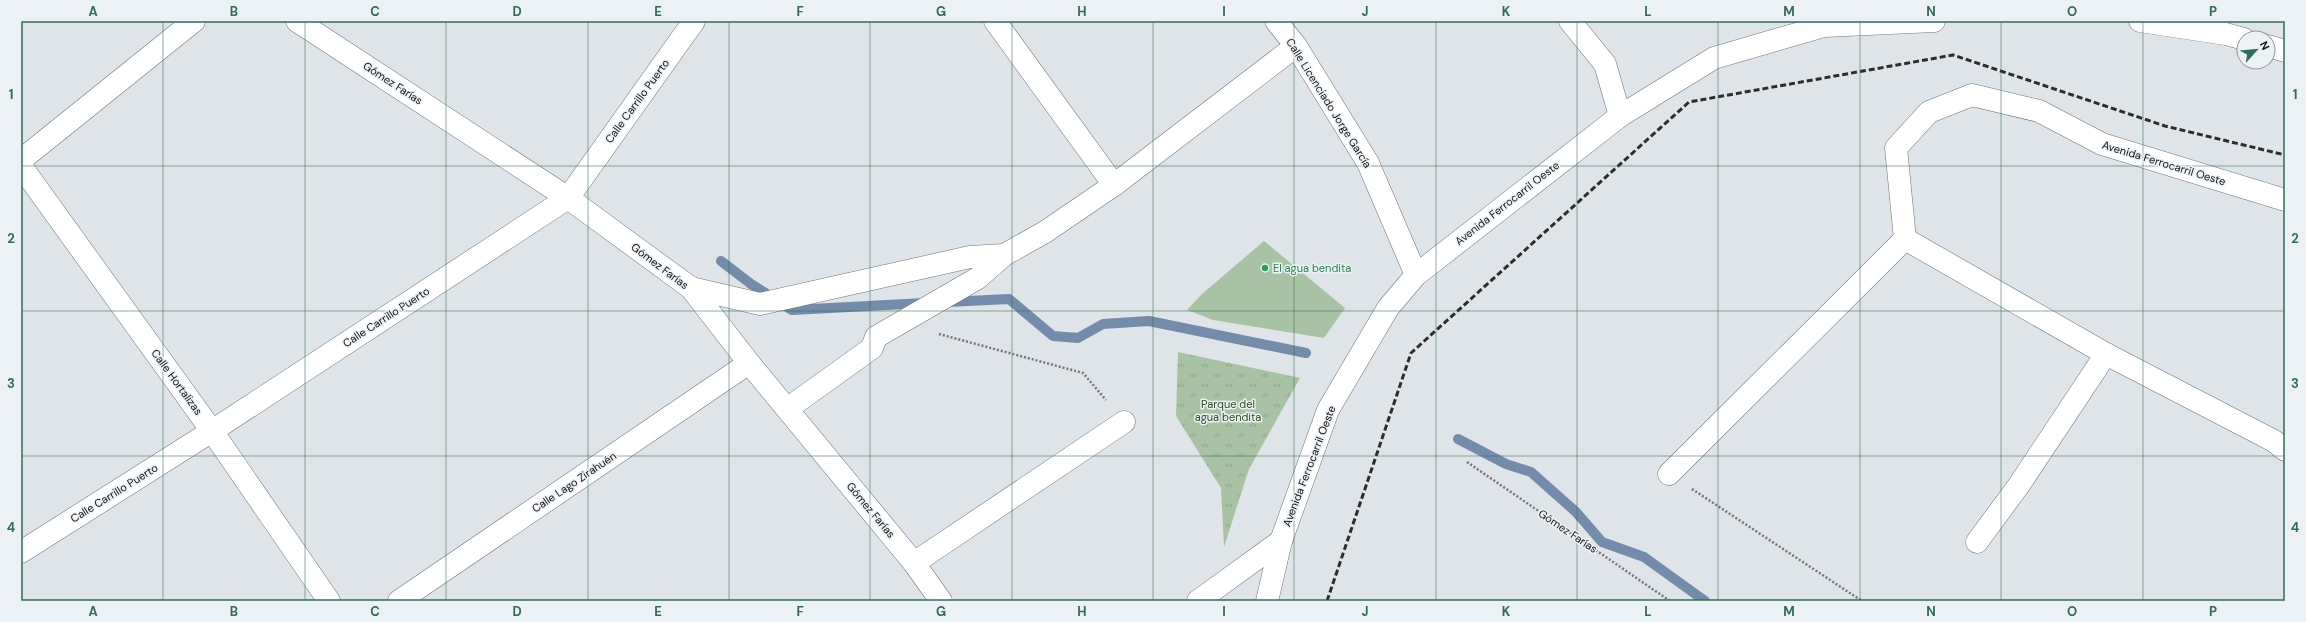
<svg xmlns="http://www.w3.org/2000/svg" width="2306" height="622" font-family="'DM Sans',sans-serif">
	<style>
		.park { fill: url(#park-tufts) }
		.garden { fill: #a8c3a3 }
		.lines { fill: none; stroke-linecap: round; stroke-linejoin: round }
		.stream { stroke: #738cab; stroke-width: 10 }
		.street-casing { stroke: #707478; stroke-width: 23 }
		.path { stroke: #737679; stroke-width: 2.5; stroke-dasharray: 2 2; stroke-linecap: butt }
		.street { stroke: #fff; stroke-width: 22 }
		.rail { stroke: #2b2d2f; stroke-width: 3; stroke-dasharray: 6 3; stroke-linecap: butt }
		.grid { fill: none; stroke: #2f6d59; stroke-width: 1; stroke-opacity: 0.55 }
		.leisure-dot { fill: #2e9e5b; stroke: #ecf1f5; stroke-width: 1.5 }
		.labels { text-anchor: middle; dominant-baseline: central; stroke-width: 3; stroke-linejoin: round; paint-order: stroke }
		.street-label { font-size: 11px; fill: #111214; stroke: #ecf1f5 }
		.leisure-label { font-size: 11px; fill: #27864d; stroke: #ecf1f5; text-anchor: start }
		.park-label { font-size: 11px; fill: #274e20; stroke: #ecf1f5 }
		.neatline { fill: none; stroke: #2f6d59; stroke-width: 1.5 }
		.grid-label { font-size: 13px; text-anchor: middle; font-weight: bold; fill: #2f6d59 }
	</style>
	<defs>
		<pattern id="park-tufts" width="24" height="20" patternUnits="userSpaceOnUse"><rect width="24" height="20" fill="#a8c3a3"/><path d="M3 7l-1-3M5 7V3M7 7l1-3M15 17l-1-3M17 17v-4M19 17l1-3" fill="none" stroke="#90a68b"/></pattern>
	</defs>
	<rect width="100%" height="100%" fill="#dfe4e8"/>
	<path class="park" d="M 1178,352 L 1300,378 L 1249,469 L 1224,547 L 1221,488 L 1176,416 Z"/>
	<path class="garden" d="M 1264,241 L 1345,308 L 1324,338 L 1213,320 L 1187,310 L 1202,294 Z"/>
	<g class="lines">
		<g class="stream">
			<path d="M 721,261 L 751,284 L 792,310 L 925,303"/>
			<path d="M 947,302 L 1009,299 L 1053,336 L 1078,338 L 1103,324 L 1149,321 L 1306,353"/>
			<path d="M 1458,439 L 1506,464 L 1531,472 L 1576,512 L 1602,542 L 1644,557 L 1705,601"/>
		</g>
		<g class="street-casing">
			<g id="street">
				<path d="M 297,21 L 568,198 L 691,288 L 749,363 L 914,563 L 941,601"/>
				<path d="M 995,21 L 1114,185"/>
				<path d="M 1276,21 L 1296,46 L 1368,163 L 1416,275"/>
				<path d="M 1570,21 L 1605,64 L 1620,116"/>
				<path d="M 2140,21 L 2226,34 L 2244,39"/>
				<path d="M 2268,46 L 2285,51"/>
				<path d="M 21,160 L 194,21"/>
				<path d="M 21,166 L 212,431 L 329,601"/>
				<path d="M 1905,239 L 1896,148 L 1929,112 L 1972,95 L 2039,111 L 2102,144 L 2285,200"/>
				<path d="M 1905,239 L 2106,354 L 2274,441 L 2285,450"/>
				<path d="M 691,288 L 760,304 L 970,257 L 1004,255 L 1045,232 L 1114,185 L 1296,46"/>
				<path d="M 787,409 L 872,348 L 876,337 L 978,278 L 1004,255"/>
				<path d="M 1669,474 L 1905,239"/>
				<path d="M 1977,542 L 2019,485 L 2106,354"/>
				<path d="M 21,552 L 212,431 L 568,198 L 694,21"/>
				<path d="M 914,563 L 1124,422"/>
				<path d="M 399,601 L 749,363"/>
				<path d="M 1198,601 L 1281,541"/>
				<path d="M 1267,601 L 1281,541 L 1328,410 L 1388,308 L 1416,275 L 1620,116 L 1714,58 L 1824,26 L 1934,21"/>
			</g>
		</g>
		<g class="path">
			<path d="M 939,334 L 1083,373 L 1106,400"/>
			<path d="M 1467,462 L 1670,601"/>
			<path d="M 1692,489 L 1862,601"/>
		</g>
		<use href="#street" class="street"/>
		<path class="rail" d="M 1327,601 L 1411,353 L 1689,102 L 1953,55 L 2165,126 L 2285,155"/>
	</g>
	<path class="grid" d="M 163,21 L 163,601M 305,21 L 305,601M 446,21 L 446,601M 588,21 L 588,601M 729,21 L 729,601M 870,21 L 870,601M 1012,21 L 1012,601M 1153,21 L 1153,601M 1294,21 L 1294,601M 1436,21 L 1436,601M 1577,21 L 1577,601M 1718,21 L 1718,601M 1860,21 L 1860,601M 2001,21 L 2001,601M 2143,21 L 2143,601M 21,166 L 2285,166M 21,311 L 2285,311M 21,456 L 2285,456"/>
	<circle class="leisure-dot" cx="1265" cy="268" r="4"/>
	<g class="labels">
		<g class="street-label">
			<text transform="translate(393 83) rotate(33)">Gómez Farías</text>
			<text transform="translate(637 101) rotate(-54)">Calle Carrillo Puerto</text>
			<text transform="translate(1329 103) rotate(58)">Calle Licenciado Jorge García</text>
			<text transform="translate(2164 163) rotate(17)">Avenida Ferrocarril Oeste</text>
			<text transform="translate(1507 203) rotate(-38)">Avenida Ferrocarril Oeste</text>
			<text transform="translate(660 266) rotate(37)">Gómez Farías</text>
			<text transform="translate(386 317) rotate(-33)">Calle Carrillo Puerto</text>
			<text transform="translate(177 382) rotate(54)">Calle Hortalizas</text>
			<text transform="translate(1309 466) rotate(-69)">Avenida Ferrocarril Oeste</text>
			<text transform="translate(574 482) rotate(-34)">Calle Lago Zirahuén</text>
			<text transform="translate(114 493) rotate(-32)">Calle Carrillo Puerto</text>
			<text transform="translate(871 510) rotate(50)">Gómez Farías</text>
			<text transform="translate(1568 531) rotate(34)">Gómez Farías</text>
		</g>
		<g class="leisure-label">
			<text x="1273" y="268">El agua bendita</text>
		</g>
		<g class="park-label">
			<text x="1228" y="404">Parque del<tspan x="1228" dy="13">agua bendita</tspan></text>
		</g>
	</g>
	<rect width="2306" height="622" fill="none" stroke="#ecf1f5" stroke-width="44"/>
	<g transform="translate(2256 50) rotate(63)"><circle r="19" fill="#ecf1f5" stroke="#94989b"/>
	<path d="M0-3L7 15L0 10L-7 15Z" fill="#2f6d59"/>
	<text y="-6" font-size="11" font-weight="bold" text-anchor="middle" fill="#111214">N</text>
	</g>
	<rect x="22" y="22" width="2262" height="578" class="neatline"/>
	<g class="grid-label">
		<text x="93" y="16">A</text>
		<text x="234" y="16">B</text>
		<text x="375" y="16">C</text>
		<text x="517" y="16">D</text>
		<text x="658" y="16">E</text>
		<text x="800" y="16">F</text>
		<text x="941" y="16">G</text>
		<text x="1082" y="16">H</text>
		<text x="1224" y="16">I</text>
		<text x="1365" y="16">J</text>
		<text x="1506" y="16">K</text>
		<text x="1648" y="16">L</text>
		<text x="1789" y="16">M</text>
		<text x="1931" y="16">N</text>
		<text x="2072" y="16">O</text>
		<text x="2213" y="16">P</text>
		<text x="11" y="99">1</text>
		<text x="2295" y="99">1</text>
		<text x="11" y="243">2</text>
		<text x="2295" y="243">2</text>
		<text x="11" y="388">3</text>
		<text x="2295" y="388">3</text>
		<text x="11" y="532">4</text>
		<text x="2295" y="532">4</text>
		<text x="93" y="616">A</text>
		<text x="234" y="616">B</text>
		<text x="375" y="616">C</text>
		<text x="517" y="616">D</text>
		<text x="658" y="616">E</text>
		<text x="800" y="616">F</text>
		<text x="941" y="616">G</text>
		<text x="1082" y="616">H</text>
		<text x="1224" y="616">I</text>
		<text x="1365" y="616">J</text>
		<text x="1506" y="616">K</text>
		<text x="1648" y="616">L</text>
		<text x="1789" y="616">M</text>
		<text x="1931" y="616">N</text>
		<text x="2072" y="616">O</text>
		<text x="2213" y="616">P</text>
	</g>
</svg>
